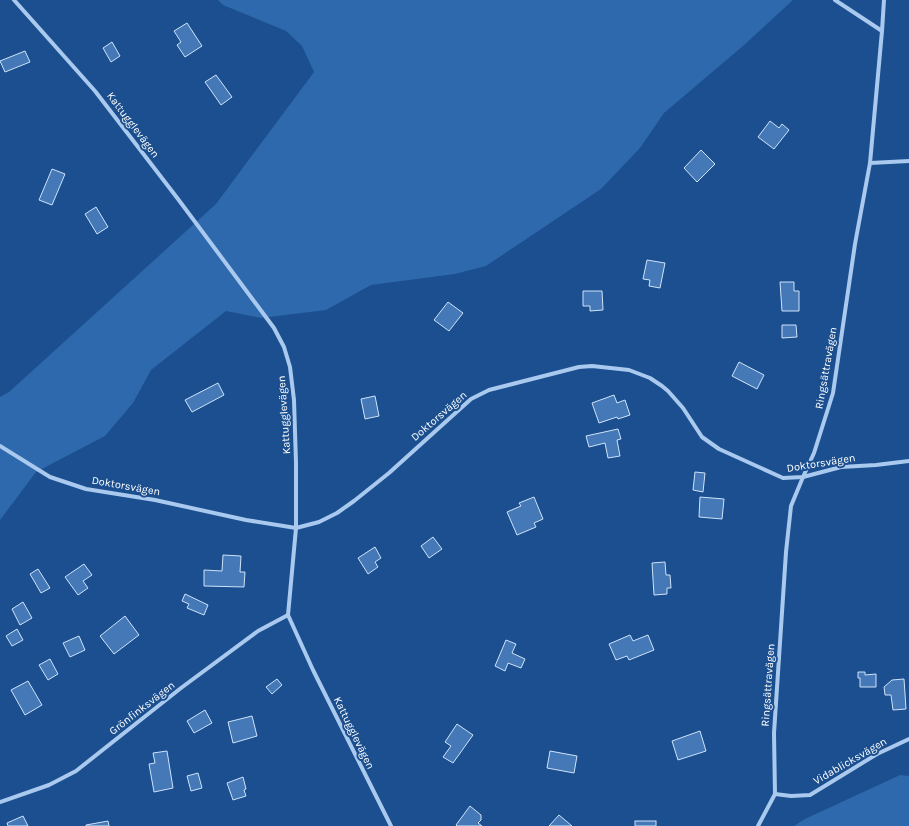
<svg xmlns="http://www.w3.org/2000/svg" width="909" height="826" font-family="Karla,sans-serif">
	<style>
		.green { fill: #2e69ad }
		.building { fill: #4478b7; stroke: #cfe3fa }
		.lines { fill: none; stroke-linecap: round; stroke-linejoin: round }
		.street { stroke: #a9c9ee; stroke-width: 4 }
		.labels { text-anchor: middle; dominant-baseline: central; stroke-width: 4; stroke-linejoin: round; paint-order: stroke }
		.street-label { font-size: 11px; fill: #fff; stroke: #1b4f8f }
	</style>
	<rect width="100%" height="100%" fill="#1b4f8f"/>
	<g class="green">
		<path d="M 218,0 L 793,0 L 743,46 L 664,113 L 640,148 L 601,189 L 486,266 L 455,274 L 371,285 L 326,310 L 261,318 L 226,311 L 151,370 L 133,403 L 105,436 L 36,472 L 0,520 L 0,397 L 9,392 L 216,204 L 314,72 L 302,46 L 286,31 L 223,5 Z"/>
		<path d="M 900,775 L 909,776 L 909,826 L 794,826 L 805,819 Z"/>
	</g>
	<g class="building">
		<path d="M 187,23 L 202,46 L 185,57 L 177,45 L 181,42 L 174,31 Z"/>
		<path d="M 112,42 L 120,56 L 111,62 L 103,48 Z"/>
		<path d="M 25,51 L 30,62 L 5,72 L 0,61 Z"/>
		<path d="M 216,75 L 232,97 L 221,105 L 205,82 Z"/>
		<path d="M 770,121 L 779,128 L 782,124 L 789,130 L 774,149 L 758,137 Z"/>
		<path d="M 701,150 L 715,164 L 697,182 L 684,168 Z"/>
		<path d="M 52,169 L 65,174 L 52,205 L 39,200 Z"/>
		<path d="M 96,207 L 108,227 L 97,234 L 85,214 Z"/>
		<path d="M 647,260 L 665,263 L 660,288 L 649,286 L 650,280 L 643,279 Z"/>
		<path d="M 780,282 L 794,282 L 794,291 L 799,291 L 799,311 L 782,311 Z"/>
		<path d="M 583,291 L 602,291 L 603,310 L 590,311 L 590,306 L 583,306 Z"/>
		<path d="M 448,302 L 463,313 L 449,331 L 434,320 Z"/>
		<path d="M 782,325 L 796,325 L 797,337 L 782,338 Z"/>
		<path d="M 739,362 L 764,375 L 757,389 L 732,376 Z"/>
		<path d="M 218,383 L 224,395 L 192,412 L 185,400 Z"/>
		<path d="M 614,395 L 617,403 L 625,400 L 630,415 L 618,419 L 617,417 L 599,423 L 592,403 Z"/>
		<path d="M 375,396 L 379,416 L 365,419 L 361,399 Z"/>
		<path d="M 618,429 L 621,439 L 617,440 L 620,456 L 608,458 L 605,443 L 589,447 L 586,436 Z"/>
		<path d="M 695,472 L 705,473 L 703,492 L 693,490 Z"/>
		<path d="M 534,497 L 543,519 L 534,523 L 536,527 L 517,535 L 507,512 L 521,506 L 519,503 Z"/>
		<path d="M 700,497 L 724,499 L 722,519 L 699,517 Z"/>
		<path d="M 433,537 L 442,549 L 429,558 L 421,546 Z"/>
		<path d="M 375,547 L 381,558 L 375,562 L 378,567 L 368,574 L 358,558 Z"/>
		<path d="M 223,555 L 241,556 L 240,572 L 245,572 L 244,587 L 204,586 L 204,570 L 222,571 Z"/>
		<path d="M 665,562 L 666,575 L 670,575 L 671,588 L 667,588 L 667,594 L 654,595 L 652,563 Z"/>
		<path d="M 84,564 L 92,575 L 83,581 L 88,588 L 78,595 L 65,577 Z"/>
		<path d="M 38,569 L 50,588 L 41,593 L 30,574 Z"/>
		<path d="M 185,594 L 208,605 L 204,615 L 187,608 L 189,604 L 182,601 Z"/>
		<path d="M 23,602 L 32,618 L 20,625 L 12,609 Z"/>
		<path d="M 125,616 L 139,635 L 114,654 L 100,636 Z"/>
		<path d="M 17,629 L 23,640 L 12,646 L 6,636 Z"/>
		<path d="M 630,635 L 633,641 L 648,635 L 654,650 L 629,660 L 627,656 L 616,660 L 609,644 Z"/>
		<path d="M 79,636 L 85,650 L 70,657 L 63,643 Z"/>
		<path d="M 506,640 L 516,644 L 512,653 L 525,659 L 521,668 L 508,663 L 505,671 L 495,666 Z"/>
		<path d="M 50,659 L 58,674 L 48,680 L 39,665 Z"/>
		<path d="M 858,672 L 865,672 L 865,675 L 876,674 L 876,687 L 860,687 L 860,678 L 858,678 Z"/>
		<path d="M 277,679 L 282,685 L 272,694 L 266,687 Z"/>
		<path d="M 904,679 L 906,709 L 893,710 L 891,695 L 885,695 L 884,687 L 892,680 Z"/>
		<path d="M 28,681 L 42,705 L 25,715 L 11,690 Z"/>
		<path d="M 205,710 L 212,723 L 194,733 L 187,721 Z"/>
		<path d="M 252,716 L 257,736 L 233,743 L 228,722 Z"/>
		<path d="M 457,724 L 473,735 L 453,763 L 443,757 L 451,746 L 445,742 Z"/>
		<path d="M 700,731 L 706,751 L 678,760 L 672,741 Z"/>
		<path d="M 167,751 L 173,788 L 154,792 L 149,764 L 155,763 L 153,753 Z"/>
		<path d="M 550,751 L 577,756 L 574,773 L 547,768 Z"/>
		<path d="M 198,773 L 202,788 L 191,791 L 187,776 Z"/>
		<path d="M 243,777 L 246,789 L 244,790 L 246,796 L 233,800 L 227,783 Z"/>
		<path d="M 470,806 L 481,815 L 481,820 L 478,823 L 482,826 L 457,826 L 456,825 Z"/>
		<path d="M 559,815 L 572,826 L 549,826 Z"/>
		<path d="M 23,816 L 28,826 L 8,826 L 7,823 Z"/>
		<path d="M 108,821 L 109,826 L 86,826 L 86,825 Z"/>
		<rect x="635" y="821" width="21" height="5"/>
	</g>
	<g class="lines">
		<g class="street">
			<path d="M 14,0 L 95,91 L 178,199 L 274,328 L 284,347 L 290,367 L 294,400 L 296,463 L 296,528 L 288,615 L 313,670 L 391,826"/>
			<path d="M 835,0 L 882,31"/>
			<path d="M 870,163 L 909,161"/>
			<path d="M 0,446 L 50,477 L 86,489 L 155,500 L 246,520 L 296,528 L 319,522 L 337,513 L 354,501 L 389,473 L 471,399 L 489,390 L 579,367 L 592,366 L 629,370 L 650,378 L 662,386 L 668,391 L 683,408 L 702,437 L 719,449 L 783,478 L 803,477 L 841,467 L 876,465 L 909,461"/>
			<path d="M 775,794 L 791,796 L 810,795 L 877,754 L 909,739"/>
			<path d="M 0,802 L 49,785 L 76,771 L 181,688 L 258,631 L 288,615"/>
			<path d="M 758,826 L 775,794 L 774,733 L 786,552 L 791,506 L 803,477 L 814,453 L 833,393 L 855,244 L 870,163 L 882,31 L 884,0"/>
		</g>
	</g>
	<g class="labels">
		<g class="street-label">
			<text transform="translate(133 125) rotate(53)">Kattugglevägen</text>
			<text transform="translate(826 368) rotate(-80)">Ringsättravägen</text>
			<text transform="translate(284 415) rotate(-94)">Kattugglevägen</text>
			<text transform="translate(439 416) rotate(-41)">Doktorsvägen</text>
			<text transform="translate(821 463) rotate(-9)">Doktorsvägen</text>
			<text transform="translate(126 486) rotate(10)">Doktorsvägen</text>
			<text transform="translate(768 685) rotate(-86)">Ringsättravägen</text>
			<text transform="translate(142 708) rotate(-38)">Grönfinksvägen</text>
			<text transform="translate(354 733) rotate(64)">Kattugglevägen</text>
			<text transform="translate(850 761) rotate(-30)">Vidablicksvägen</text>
		</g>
	</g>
</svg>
